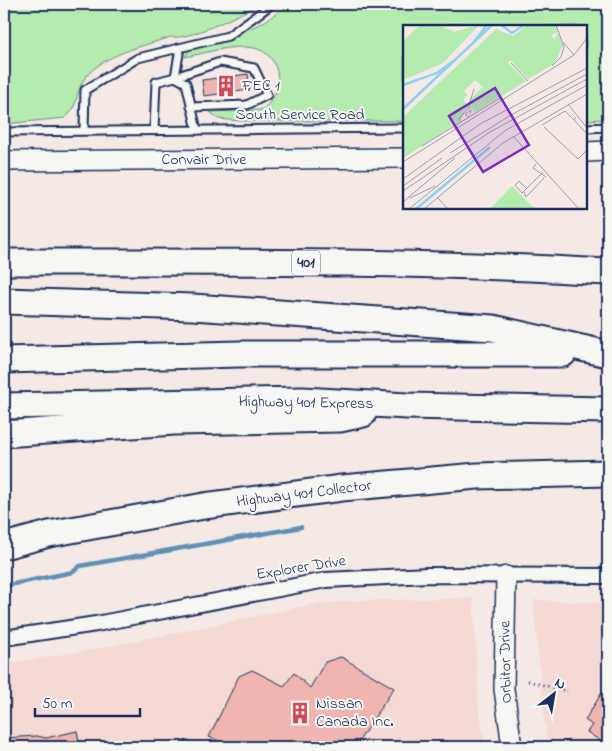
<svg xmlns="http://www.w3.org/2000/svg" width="612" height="751" font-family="'Indie Flower',sans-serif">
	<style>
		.built { fill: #f4d9d5 }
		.green { fill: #b4ebae; stroke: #688d86 }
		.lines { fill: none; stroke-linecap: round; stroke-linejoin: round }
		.stream { stroke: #5f91b4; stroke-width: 4.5 }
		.building { fill: #f0b5b0; stroke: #1b2f5e }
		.lane-casing { stroke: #1b2f5e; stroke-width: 11 }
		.street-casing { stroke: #1b2f5e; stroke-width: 18 }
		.secondary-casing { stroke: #1b2f5e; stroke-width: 22 }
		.highway-casing { stroke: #1b2f5e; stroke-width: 29 }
		.path { stroke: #1b2f5e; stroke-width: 2.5; stroke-dasharray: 1 4; stroke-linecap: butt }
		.lane { stroke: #f6f6f2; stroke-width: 7 }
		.street { stroke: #f6f6f2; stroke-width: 14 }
		.secondary { stroke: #f6f6f2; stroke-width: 19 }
		.highway { stroke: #f6f6f2; stroke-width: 25 }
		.labels { text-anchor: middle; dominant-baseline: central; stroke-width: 4; stroke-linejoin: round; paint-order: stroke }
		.shield { fill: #f6f6f2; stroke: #5d6b8a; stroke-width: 1 }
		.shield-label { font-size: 15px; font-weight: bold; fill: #1b2f5e }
		.poi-label { font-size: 16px; fill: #1b2f5e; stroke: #f6f6f2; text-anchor: start }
		.street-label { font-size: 16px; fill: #1b2f5e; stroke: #f6f6f2 }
		.inset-river { fill: none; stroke: #8dd2ee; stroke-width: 2.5 }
		.inset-road { fill: none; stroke: #9e9faf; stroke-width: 1 }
		.view { fill: #7b2cbf; fill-opacity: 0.15; stroke: #7b2cbf; stroke-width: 2.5 }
		.inset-edge { fill: none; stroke: #1b2f5e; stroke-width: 2.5 }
	</style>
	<rect width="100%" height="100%" fill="#f5e9e5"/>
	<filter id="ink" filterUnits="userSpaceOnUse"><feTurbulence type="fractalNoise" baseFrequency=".02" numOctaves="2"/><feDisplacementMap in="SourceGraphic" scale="10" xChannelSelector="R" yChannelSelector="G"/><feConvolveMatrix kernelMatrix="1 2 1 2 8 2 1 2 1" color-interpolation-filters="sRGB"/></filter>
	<g filter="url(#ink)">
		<g class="built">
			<path d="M 473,598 L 479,708 L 485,747 L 4,747 L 4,664 L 96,649 L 310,605 L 350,601 Z"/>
			<path d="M 533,600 L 608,603 L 608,747 L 547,747 Z"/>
		</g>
		<g class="green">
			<path d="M 4,4 L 252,4 L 253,8 C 235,16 190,40 171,37 C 144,46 103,54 85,78 C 75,91 79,108 65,118 L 4,124 Z"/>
			<path d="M 285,4 L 608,4 L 608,119 L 586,120 L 586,26 L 404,26 L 404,121 L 240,121 L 218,119 L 210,112 L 260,110 C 286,98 283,53 254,48 C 231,44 207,53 185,57 L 189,50 C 221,34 262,33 285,4 Z"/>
		</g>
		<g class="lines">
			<path class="stream" d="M 4,586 L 73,572 L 80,566 L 301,527"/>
		</g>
		<g class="building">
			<path d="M 248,74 L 250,90 L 204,96 L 202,80 Z"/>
			<path d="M 341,657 L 394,688 L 355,747 L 235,747 L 209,737 L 239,676 L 252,670 L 284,686 L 294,673 L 310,688 L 325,662 Z"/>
			<path d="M 608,683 L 608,746 L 587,732 L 592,725 L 585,720 Z"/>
			<path d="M 77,731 L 80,747 L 4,747 L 4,738 L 37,736 L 46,738 Z"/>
		</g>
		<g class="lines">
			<g class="lane-casing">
				<g id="lane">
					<path d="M 191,107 L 247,105 L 267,95 L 254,68 L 220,62 L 175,77 L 186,83 L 197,130"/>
					<path d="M 586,128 L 608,127"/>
					<path d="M 84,130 L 85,90 L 138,58 L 228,36 L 272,4"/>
					<path d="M 154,130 L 156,82 L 175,77 L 180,48"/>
					<path d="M 4,132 L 404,128"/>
				</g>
			</g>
			<g class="street-casing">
				<path id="street" d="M 4,638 L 96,624 L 326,580 L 428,575 L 608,576"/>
			</g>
			<g class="secondary-casing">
				<g id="secondary">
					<path d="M 586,152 L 608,151"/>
					<path d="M 4,161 L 404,158"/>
					<path d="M 506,576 L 504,689 L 512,747"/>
				</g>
			</g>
			<g class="highway-casing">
				<g id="highway">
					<path d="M 4,262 C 205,262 407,260 608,272"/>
					<path d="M 4,301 L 193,307 L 493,328 L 608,354"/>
					<path d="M 4,360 L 239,354 L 563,354"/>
					<path d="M 4,406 L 303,400 L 407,406 L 608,410"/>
					<path d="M 4,434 L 174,422 L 340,419 L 363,414"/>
					<path d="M 4,546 L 49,534 L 204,506 L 342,488 L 477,476 L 608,473"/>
				</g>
			</g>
			<path class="path" d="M 528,681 L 567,691"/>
			<use href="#lane" class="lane"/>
			<use href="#street" class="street"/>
			<use href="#secondary" class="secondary"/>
			<use href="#highway" class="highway"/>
		</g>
	</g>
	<defs>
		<g id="building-bare" transform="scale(1.725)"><path d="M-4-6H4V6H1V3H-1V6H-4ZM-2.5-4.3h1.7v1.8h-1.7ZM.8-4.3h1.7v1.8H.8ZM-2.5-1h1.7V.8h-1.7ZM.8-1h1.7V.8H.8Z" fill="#d1495b" stroke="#f6f6f2" stroke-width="2.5" paint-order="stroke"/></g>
	</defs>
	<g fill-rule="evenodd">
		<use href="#building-bare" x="226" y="86"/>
		<use href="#building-bare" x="300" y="713"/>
	</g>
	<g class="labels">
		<rect class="shield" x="292" y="250.5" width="28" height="25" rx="4"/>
		<g class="shield-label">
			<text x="306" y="263">401</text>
		</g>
		<g class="poi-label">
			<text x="242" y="86">FEC 1</text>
			<text x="316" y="704">Nissan<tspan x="316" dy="18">Canada Inc.</tspan></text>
		</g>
		<g class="street-label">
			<text x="300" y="115">South Service Road</text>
			<text x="204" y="160">Convair Drive</text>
			<text transform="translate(306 403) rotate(1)">Highway 401 Express</text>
			<text transform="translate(304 494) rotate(-7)">Highway 401 Collector</text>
			<text transform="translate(301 568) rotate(-9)">Explorer Drive</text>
			<text transform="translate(506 662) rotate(-91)">Orbitor Drive</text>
		</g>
	</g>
	<g transform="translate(403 25)">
		<rect width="184" height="184" fill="#f5e9e5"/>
		<path d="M 17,0 L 36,0 L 51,7 L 76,0 L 40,38 L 0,55 L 0,16 ZM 124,0 L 152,0 L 155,7 L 148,10 L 151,14 L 155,8 L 160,20 L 151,39 L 125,54 L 107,35 L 105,38 L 123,56 L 67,90 L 71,87 L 69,83 L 65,85 L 68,73 L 80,62 L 72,55 L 61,66 L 64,70 L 60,75 L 65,80 L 56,97 L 0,133 L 0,92 L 93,4 L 110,11 ZM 109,161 L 132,184 L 87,184 Z" fill="#b4ebae"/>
		<path class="inset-river" d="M 42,0 L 60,0M 98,0 L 109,8 L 121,0M 70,18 L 84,0M 0,60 L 34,48 L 50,36M 0,84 L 89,0M 13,184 L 87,122"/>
		<path class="inset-road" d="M 160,17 L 171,30M 108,38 L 125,56M 149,41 L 158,32 L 161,22 L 153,0M 165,79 L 184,103M 66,92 L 62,89 L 68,85 L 67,89M 171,95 L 184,109M 58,97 L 56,94 L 65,83 L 71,64M 139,100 L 162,86 L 171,95 L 173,92M 141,102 L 175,134 L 184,125M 110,111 L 176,184M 19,121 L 97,73M 47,128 L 108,90 L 184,49M 0,137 L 171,30 L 184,13M 133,139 L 130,143 L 143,152M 0,154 L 77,99 L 184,43M 0,161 L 39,133M 123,163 L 116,156 L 112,160 L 119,168 L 140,147M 0,166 L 87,107 L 184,54M 121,167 L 123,172 L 141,153M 34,172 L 45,184M 7,173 L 32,161M 0,177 L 52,133M 6,184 L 103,105 L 184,60M 21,184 L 100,118 L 184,69"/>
		<path class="view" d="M 92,63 L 126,120 L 80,147 L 46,91 Z"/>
		<rect width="184" height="184" class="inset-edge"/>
	</g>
	<rect width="612" height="751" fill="none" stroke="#f6f6f2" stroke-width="20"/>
	<rect x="10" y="10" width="592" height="731" fill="none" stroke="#1b2f5e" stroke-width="2" filter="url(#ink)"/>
	<g transform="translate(554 694) rotate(31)" stroke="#f6f6f2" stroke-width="4" paint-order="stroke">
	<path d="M0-4L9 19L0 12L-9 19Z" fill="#1b2f5e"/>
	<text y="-8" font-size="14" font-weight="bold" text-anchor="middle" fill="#1b2f5e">N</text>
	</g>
	<path d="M35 708v8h105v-8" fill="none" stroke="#1b2f5e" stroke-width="2.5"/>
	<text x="42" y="708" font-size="15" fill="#1b2f5e" stroke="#f6f6f2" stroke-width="4" paint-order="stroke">50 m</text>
</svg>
